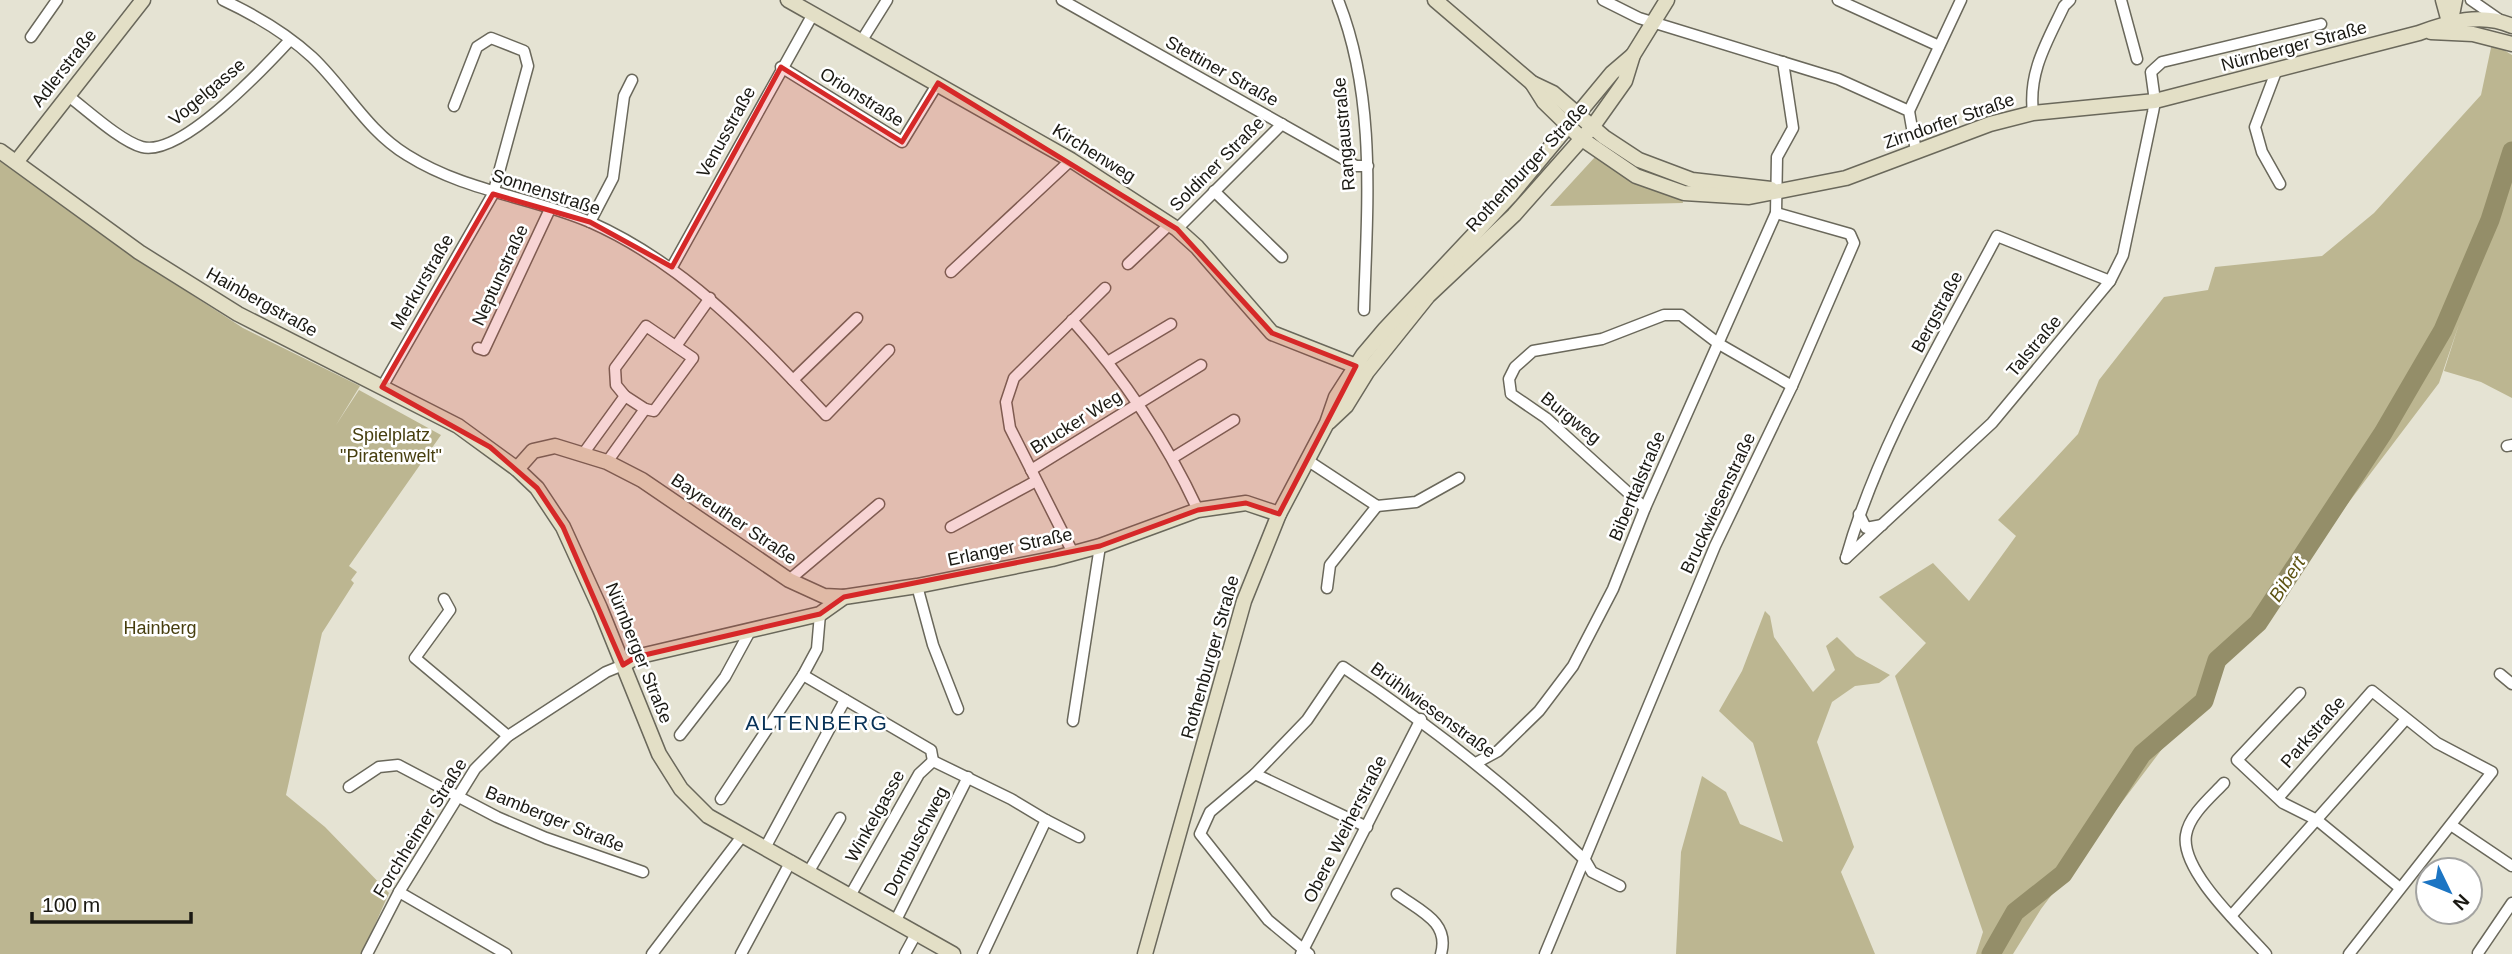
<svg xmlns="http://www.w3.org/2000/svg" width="2512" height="954" font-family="Arial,sans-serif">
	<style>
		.green { fill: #bcb691 }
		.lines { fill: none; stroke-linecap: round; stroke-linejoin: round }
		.river { stroke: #948e69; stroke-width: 19 }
		.street-casing { stroke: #6a685b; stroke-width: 13 }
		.secondary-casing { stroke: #6a685b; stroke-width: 17 }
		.street { stroke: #fff; stroke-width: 10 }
		.secondary { stroke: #e3dfc6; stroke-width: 14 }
		.marked { fill: #d62828; fill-opacity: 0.2; stroke: #d62828; stroke-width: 5; stroke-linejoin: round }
		.labels { text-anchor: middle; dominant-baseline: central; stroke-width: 5; stroke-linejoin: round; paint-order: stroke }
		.street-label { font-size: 18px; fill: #1a1913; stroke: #fff }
		.park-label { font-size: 18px; fill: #463e0e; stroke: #fff }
		.water-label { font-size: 19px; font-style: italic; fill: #605616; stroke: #fff }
		.quarter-label { font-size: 21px; letter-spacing: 2px; fill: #083257; stroke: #fff }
	</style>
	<rect width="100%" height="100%" fill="#e5e3d3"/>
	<g class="green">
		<path d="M 2492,43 L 2512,55 L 2512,398 L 2481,382 L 2444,371 L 2459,324 L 2439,383 L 2041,909 L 2013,954 L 1976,954 L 1983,932 L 1895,676 L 1926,643 L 1879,597 L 1933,563 L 1969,601 L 2016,536 L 1998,520 L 2078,434 L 2099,380 L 2164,297 L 2208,290 L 2215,267 L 2322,256 L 2374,213 L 2481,95 Z"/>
		<path d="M 0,153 L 192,295 L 243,328 L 360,386 L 336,425 L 359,390 L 441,435 L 349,566 L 357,572 L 351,580 L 354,583 L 322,633 L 286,795 L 325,827 L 389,893 L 362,954 L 0,954 Z"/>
		<path d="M 1595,157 L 1632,181 L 1682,197 L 1683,203 L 1550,206 Z"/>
		<path d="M 1765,611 L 1770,616 L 1774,637 L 1813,692 L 1835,670 L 1826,646 L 1837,637 L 1856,656 L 1890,675 L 1879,683 L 1855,686 L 1832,702 L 1817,742 L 1854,847 L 1841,872 L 1875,954 L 1676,954 L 1681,852 L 1702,776 L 1726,792 L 1740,824 L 1783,842 L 1753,743 L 1719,711 L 1742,671 Z"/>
	</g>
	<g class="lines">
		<path class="river" d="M 1991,954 L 2015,912 L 2063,874 L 2142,754 L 2204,701 L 2217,660 L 2258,623 L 2383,433 L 2443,330 L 2490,220 L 2512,151"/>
		<g class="street-casing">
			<g id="street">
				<path d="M 223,0 C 255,15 286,33 312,57 C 345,88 367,131 407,155 C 466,192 529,196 590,222 C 687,265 755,340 826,415 L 889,350"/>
				<path d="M 1062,0 L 1356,166 L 1368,166"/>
				<path d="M 1338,0 C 1377,98 1367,207 1364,310"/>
				<path d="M 1603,0 L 1639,18 L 1838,79 L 1909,111 L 1916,151"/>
				<path d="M 1838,0 L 1939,46"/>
				<path d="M 2121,0 L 2137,59"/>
				<path d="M 2471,0 L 2500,20"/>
				<path d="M 31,37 L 57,0"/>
				<path d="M 862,40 L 887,0"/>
				<path d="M 781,67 L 902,142 L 938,83"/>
				<path d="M 2277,69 L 2255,127 L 2262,152 L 2280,184"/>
				<path d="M 67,95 C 86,109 120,141 142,147 C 181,157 264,68 290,40"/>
				<path d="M 1909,111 L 1961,0"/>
				<path d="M 2033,113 C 2028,72 2047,42 2064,6 L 2070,0"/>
				<path d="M 1214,191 L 1282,257"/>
				<path d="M 590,222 L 613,178 L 624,96 L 632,80"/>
				<path d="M 1177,229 L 1282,124"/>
				<path d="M 1128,264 L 1170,224"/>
				<path d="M 672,267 L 813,14"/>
				<path d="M 951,272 L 1071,160"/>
				<path d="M 1072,320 C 1124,378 1165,439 1198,510"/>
				<path d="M 676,346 L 710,298"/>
				<path d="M 478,348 L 484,350 L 550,209"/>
				<path d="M 1109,361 L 1171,324"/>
				<path d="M 793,380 L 857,318"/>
				<path d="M 382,387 L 493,194 L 528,66 L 524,51 L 491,38 L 477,47 L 454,106"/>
				<path d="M 625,396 L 616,385 L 615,368 L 646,326 L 693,358 L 654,411 L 645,409"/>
				<path d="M 2507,446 L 2512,445"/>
				<path d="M 583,454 L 625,396 L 645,409 L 607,462"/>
				<path d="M 1174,457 L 1234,420"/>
				<path d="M 1307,460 L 1377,506 L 1416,502 L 1459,478"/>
				<path d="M 1031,470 L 1201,365"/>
				<path d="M 1645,508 L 1546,418 L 1511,394 L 1509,379 L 1515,367 L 1533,351 L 1602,339 L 1664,315 L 1681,315 L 1719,344 L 1792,386"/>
				<path d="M 1859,514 L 1866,528 L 1882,525"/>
				<path d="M 951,527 L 1036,481"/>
				<path d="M 1073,553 L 1010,428 L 1006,402 L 1014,378 L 1105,288"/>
				<path d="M 1846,558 L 1992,423 L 2110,281 L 2123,255 L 2153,112 L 2155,101 L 2151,72 L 2162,62 L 2321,24"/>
				<path d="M 1846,558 C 1878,445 1942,340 1997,236 L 2110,281"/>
				<path d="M 789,580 L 879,504"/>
				<path d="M 917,586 L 933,645 L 958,709"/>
				<path d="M 1327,588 L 1330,565 L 1377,506"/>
				<path d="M 444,599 L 450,610 L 415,658 L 508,736"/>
				<path d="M 2500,674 L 2512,684"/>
				<path d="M 803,675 L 931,750 L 933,761"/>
				<path d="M 2300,693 L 2237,760 L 2283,803 L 2317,820 L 2400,888"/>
				<path d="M 1073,721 L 1100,546"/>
				<path d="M 680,735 L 725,677 L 749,633"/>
				<path d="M 1478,762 L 1498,751 L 1539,711 L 1573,666 L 1613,589 L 1645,508 L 1776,213 L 1777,157 L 1793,128 L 1783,62"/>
				<path d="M 1255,774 L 1367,827"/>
				<path d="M 2224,783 C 2211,797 2189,815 2186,835 C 2180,871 2244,929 2266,954"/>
				<path d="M 349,787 L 379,767 L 398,765 L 497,817 L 546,838 L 643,872"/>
				<path d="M 2279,797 L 2372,691 L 2437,743 L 2492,772 L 2349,954"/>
				<path d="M 721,799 L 803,675 L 817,649 L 820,614"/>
				<path d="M 1046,820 L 1079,837"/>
				<path d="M 2451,825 L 2512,866"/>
				<path d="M 766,846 L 845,700"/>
				<path d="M 809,871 L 840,818"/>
				<path d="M 399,892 L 506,954"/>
				<path d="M 851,894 L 919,774 L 933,761 L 1011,799 L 1046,820 L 983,954"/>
				<path d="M 1397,894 C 1420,911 1450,922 1441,954"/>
				<path d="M 2231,916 L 2406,719"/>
				<path d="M 896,920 L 968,777"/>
				<path d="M 2478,953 L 2512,903"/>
				<path d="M 367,954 L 399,892 L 475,769 L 508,736 L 606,672 L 623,665"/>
				<path d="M 652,954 L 743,835"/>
				<path d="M 741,954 L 791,861"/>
				<path d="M 905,954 L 917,932"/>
				<path d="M 1301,954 L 1421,719"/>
				<path d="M 1309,954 L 1268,920 L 1200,834 L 1210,812 L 1255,774 L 1307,720 L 1343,667 C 1430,725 1510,788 1585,860 L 1592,872 L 1620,886"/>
				<path d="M 1545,954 L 1715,546 L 1792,386 L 1854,243 L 1850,234 L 1776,213"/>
			</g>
		</g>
		<g class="secondary-casing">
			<g id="secondary">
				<path d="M 788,0 L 1071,160 L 1177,229 L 1197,247 L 1272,333 L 1356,366"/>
				<path d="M 1435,0 L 1532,83 L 1553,93 L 1604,137 L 1639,160 L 1692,180 L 1771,189"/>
				<path d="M 2443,0 L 2449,22"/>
				<path d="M 2449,30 L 2455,0"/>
				<path d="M 2431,32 L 2473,34 L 2512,44"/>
				<path d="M 1532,83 L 1544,102 L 1582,139 L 1636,176 L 1684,193 L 1749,197 L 1846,178 L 1990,124 L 2033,113 L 2155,101 L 2419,33 C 2448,22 2482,12 2512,26"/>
				<path d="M 0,151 L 139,252 L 238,314 L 458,426 L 517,469 L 537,488 L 563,527 L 600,608 L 659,754 L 681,789 L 708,816 L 953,954"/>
				<path d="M 17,161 L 143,0"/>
				<path d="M 1329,422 L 1346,406 L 1367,372 L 1428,296 L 1514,215 L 1593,126 L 1625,81 L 1633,55 L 1667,0"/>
				<path d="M 517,469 L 533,451 L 555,446 L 607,462 L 642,480 L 789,580 L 824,596 L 844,597"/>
				<path d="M 623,665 L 636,657 L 820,614 L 844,597 L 917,586 L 1052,559 L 1100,546 L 1198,510 L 1246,503 L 1279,514"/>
				<path d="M 1145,954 L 1244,601 L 1279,514 L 1327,423 L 1336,397 L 1363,355 L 1385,329 L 1510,196 L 1612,73 L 1633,55"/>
			</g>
		</g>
		<use href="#street" class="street"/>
		<use href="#secondary" class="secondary"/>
	</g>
	<path class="marked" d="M 781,67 L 902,142 L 938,83 L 1177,229 L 1272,333 L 1356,366 L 1279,514 L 1246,503 L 1198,510 L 1100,546 L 844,597 L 820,614 L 636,657 L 623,665 L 563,527 L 537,488 L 490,447 L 382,387 L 493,194 L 590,222 L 672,267 Z"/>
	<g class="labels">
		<g class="street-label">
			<text transform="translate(2294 46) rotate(-15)">Nürnberger Straße</text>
			<text transform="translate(64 68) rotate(-52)">Adlerstraße</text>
			<text transform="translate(1222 71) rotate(29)">Stettiner Straße</text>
			<text transform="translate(207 92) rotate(-40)">Vogelgasse</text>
			<text transform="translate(862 97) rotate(32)">Orionstraße</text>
			<text transform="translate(1949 121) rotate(-19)">Zirndorfer Straße</text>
			<text transform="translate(726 132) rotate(-61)">Venusstraße</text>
			<text transform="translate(1344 134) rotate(-95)">Rangaustraße</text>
			<text transform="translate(1094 153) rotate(32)">Kirchenweg</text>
			<text transform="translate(1217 164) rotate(-45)">Soldiner Straße</text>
			<text transform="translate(1527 167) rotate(-47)">Rothenburger Straße</text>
			<text transform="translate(546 192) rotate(18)">Sonnenstraße</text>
			<text transform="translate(500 275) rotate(-65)">Neptunstraße</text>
			<text transform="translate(422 282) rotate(-60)">Merkurstraße</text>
			<text transform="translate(262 302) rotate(29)">Hainbergstraße</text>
			<text transform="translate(1937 312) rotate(-62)">Bergstraße</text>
			<text transform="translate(2034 346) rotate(-50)">Talstraße</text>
			<text transform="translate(1571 418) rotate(39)">Burgweg</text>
			<text transform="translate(1076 422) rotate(-32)">Brucker Weg</text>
			<text transform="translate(1637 486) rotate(-67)">Biberttalstraße</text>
			<text transform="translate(1718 503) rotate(-65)">Bruckwiesenstraße</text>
			<text transform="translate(734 519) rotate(34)">Bayreuther Straße</text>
			<text transform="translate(1010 547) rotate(-12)">Erlanger Straße</text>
			<text transform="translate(639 653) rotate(68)">Nürnberger Straße</text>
			<text transform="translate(1210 657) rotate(-74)">Rothenburger Straße</text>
			<text transform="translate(1433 710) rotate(36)">Brühlwiesenstraße</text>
			<text transform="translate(2313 732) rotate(-49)">Parkstraße</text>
			<text transform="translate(875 816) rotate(-61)">Winkelgasse</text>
			<text transform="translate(555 819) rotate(22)">Bamberger Straße</text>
			<text transform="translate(420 828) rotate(-58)">Forchheimer Straße</text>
			<text transform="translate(1345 829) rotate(-63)">Obere Weiherstraße</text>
			<text transform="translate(916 841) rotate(-63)">Dornbuschweg</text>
		</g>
		<g class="park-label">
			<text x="391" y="435">Spielplatz<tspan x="391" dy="21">"Piratenwelt"</tspan></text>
			<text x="160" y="628">Hainberg</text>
		</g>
		<g class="water-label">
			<text transform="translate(2287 579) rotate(-57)">Bibert</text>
		</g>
		<g class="quarter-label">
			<text x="817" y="722">ALTENBERG</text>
		</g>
	</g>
	<g transform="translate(2449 891) rotate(133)"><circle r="33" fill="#ffffff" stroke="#a3a3a1" stroke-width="2"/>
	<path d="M0-5L12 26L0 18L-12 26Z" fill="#1c75c3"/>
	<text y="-10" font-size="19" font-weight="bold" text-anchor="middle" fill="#1a1913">N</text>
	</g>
	<path d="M32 912v10h159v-10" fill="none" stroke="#1a1913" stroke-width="3.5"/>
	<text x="42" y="912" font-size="21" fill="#1a1913" stroke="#ffffff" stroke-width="5" paint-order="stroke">100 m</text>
</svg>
